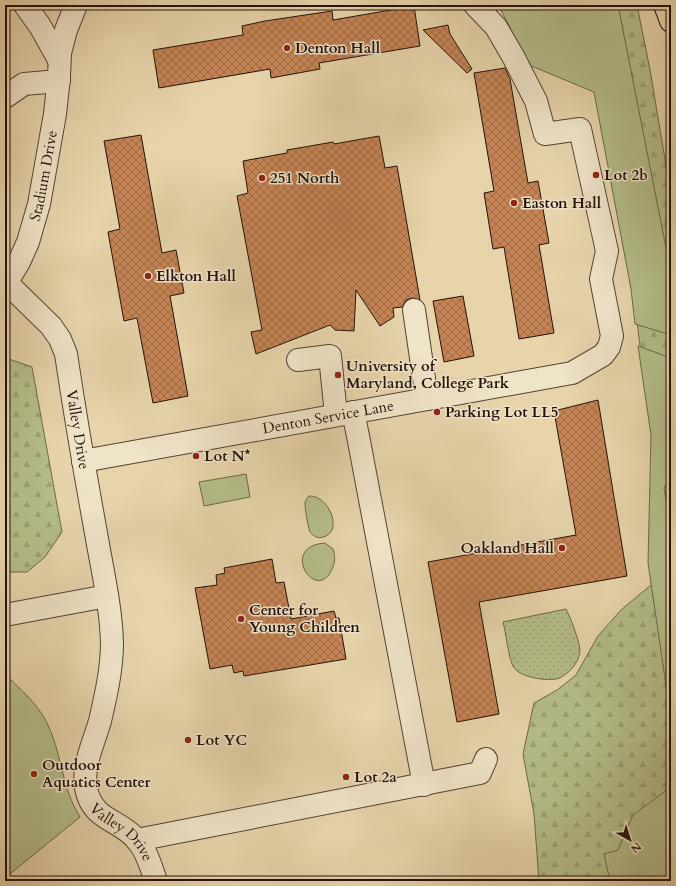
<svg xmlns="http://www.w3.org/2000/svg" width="676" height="886" font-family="Cardo,serif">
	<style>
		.grass { fill: url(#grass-dots); stroke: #6c674a }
		.forest { fill: url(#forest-firs); stroke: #6c674a }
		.park { fill: #b4bd8a; stroke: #6c674a }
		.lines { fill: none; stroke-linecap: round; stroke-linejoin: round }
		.stream { stroke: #69756d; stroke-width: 6 }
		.building { fill: url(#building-cross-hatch); stroke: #23110b }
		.minor-casing { stroke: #544233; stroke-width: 24 }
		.major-casing { stroke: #23110b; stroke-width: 24 }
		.minor { stroke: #efe3c8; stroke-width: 22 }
		.major { stroke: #e7d4ab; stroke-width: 22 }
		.poi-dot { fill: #8f2418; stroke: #efe3c8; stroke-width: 1.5 }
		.labels { text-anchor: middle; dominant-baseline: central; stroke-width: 3; stroke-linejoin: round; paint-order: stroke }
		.poi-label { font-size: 15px; font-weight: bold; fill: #23110b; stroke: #efe3c8; text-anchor: start }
		.street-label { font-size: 15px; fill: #23110b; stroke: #efe3c8 }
	</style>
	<defs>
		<pattern id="grass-dots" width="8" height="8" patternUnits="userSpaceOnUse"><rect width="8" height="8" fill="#b4bd8a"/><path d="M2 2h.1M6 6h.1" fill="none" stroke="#9aa176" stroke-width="1.8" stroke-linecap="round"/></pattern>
		<pattern id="forest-firs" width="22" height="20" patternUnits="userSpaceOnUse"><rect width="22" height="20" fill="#b4bd8a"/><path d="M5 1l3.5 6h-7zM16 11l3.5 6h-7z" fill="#9aa176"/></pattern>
		<pattern id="building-cross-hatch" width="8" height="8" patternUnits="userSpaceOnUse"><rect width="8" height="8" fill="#c58455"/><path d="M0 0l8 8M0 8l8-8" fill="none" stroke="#a06b45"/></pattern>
	</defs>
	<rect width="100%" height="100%" fill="#e7d4ab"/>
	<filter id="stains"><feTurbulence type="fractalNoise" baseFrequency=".005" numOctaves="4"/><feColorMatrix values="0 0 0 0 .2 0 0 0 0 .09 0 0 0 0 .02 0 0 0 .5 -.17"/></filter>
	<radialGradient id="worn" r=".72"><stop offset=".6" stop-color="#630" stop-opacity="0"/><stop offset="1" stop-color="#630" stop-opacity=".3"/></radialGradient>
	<path class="grass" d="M 566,609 C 571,619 579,640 580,650 C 580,662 567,677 556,679 C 544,681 516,677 512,664 C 508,654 506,633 503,622 Z"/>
	<g class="forest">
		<path d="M 503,5 L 637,5 L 650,70 L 671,195 L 671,881 L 539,881 L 534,814 L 523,754 L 534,703 L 557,690 L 576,675 L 598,636 L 621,610 L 663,575 L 655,462 L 638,330 L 629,250 L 599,85 Z"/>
		<path d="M 9,359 L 32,367 L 62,532 L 45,557 L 27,572 L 5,572 L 5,360 Z"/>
	</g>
	<g class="park">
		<path d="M 493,5 L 618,5 L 671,273 L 671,335 L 635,324 L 631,289 L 594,92 L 529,65 L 501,10 Z"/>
		<path d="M 638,346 L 671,358 L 671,476 L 664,488 L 671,527 L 671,719 L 648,563 L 651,435 Z"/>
		<path d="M 246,474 L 250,497 L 204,506 L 199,482 Z"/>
		<path d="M 309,496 C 329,495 344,532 323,537 C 318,539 313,536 310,532 C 308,527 305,509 305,504 C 305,501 307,498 309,496 Z"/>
		<path d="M 325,543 L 333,549 C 336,559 335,564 330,573 C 313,600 280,546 325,543 Z"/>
		<path d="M 5,674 C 20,689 36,702 46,721 C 62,751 61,788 80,817 L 5,878 Z"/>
		<path d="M 671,787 L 671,881 L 610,881 L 604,854 L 618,850 L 633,815 Z"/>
	</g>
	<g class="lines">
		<path class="stream" d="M 670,881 L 671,878"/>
	</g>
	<g class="building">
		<path d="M 414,6 L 420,46 L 319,63 L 320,69 L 271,78 L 270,69 L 159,88 L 153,50 L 243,35 L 242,26 L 265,21 L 332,11 L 333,20 Z"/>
		<path d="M 448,25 L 450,34 L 472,69 L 467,73 L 423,30 Z"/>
		<path d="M 505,68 L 510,79 L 528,183 L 538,181 L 549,243 L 539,245 L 554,333 L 519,339 L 504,247 L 493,249 L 484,193 L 494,191 L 474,73 Z"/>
		<path d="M 141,135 L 162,253 L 176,250 L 184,293 L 170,296 L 188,396 L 153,403 L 137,318 L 124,321 L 108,232 L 120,229 L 104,141 Z"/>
		<path d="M 379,136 L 385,168 L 397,166 L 420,300 L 412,298 L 406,300 L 402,307 L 393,308 L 394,317 L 380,326 L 356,290 L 354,331 L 335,330 L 330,325 L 256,354 L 251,332 L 262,330 L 237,196 L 248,193 L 243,161 L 287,153 L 287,150 L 333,142 L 334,144 Z"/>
		<path d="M 463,296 L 474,356 L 444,362 L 433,301 Z"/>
		<path d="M 598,400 L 627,576 L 479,602 L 499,714 L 457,722 L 428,562 L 576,535 L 554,411 Z"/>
		<path d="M 272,559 L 276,583 L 284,582 L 291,619 L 334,611 L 336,618 L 339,618 L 346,659 L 244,676 L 243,671 L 234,673 L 232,665 L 210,669 L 195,588 L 217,585 L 216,575 L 225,573 L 224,568 Z"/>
	</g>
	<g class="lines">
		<g class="minor-casing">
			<g id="minor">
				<path d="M 25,5 L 40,26 L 59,60"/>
				<path d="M 5,97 L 24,84 L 59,81"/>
				<path id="s1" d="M 7,283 L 51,326 L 60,339 L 66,354 C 75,414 85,473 96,533 C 102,569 111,606 112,643 C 112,669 106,695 100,721 C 94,742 82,766 86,788 C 92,821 120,819 137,840 C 147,851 151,867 156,881"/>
				<path id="s2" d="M 5,285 L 19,262 L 28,242 L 39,204 L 55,114 L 59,77 L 60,53 L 66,30 L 76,5"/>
				<path d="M 414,310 L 427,399"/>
				<path d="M 298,360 L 330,356 L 336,415"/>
				<path d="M 353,412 L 358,436 L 424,785"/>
				<path id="s3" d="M 83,461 L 572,373 L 603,355 L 609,347 L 612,336 L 601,279 L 607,251 L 580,129 L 545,134 L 536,101 L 514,58 L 496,27 L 475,5"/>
				<path d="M 5,615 L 107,596"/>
				<path d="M 137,840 L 480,773 L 486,759"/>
			</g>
		</g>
		<g class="major-casing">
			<path id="major" d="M 665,5 L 671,21"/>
		</g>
		<use href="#minor" class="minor"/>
		<use href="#major" class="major"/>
	</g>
	<g class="poi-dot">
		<circle cx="287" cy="48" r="4"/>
		<circle cx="596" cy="175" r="4"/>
		<circle cx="262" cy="178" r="4"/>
		<circle cx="514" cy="203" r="4"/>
		<circle cx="148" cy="276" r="4"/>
		<circle cx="338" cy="375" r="4"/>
		<circle cx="437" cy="412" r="4"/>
		<circle cx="196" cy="456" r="4"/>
		<circle cx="562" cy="548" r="4"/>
		<circle cx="241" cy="619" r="4"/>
		<circle cx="188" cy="740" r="4"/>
		<circle cx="34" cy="774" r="4"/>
		<circle cx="346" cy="777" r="4"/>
	</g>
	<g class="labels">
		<g class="poi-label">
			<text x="295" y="48">Denton Hall</text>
			<text x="604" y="175">Lot 2b</text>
			<text x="270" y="178">251 North</text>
			<text x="522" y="203">Easton Hall</text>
			<text x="156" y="276">Elkton Hall</text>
			<text x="346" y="366">University of<tspan x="346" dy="17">Maryland, College Park</tspan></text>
			<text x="445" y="412">Parking Lot LL5</text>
			<text x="204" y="456">Lot N*</text>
			<text x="554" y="548" text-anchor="end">Oakland Hall</text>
			<text x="249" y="610">Center for<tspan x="249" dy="17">Young Children</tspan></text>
			<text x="196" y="740">Lot YC</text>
			<text x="42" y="765">Outdoor<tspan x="42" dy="17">Aquatics Center</tspan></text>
			<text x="354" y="777">Lot 2a</text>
		</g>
		<g class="street-label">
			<text stroke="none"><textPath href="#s2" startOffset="117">Stadium Drive</textPath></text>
			<text stroke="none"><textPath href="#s3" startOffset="249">Denton Service Lane</textPath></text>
			<text stroke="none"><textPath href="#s1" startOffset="170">Valley Drive</textPath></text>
			<text stroke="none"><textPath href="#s1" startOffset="593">Valley Drive</textPath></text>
		</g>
	</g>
	<rect width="676" height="886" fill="none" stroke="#e7d4ab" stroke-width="20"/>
	<rect x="6" y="6" width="664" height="874" fill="none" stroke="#23110b" stroke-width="2"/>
	<rect x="10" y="10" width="656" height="866" fill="none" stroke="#23110b"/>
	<g transform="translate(630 840) rotate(141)" stroke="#efe3c8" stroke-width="3" paint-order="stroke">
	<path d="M0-3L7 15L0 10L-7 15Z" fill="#23110b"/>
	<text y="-6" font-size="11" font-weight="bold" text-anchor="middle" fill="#23110b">N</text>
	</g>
	<rect width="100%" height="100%" filter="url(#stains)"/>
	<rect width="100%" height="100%" fill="url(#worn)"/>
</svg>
